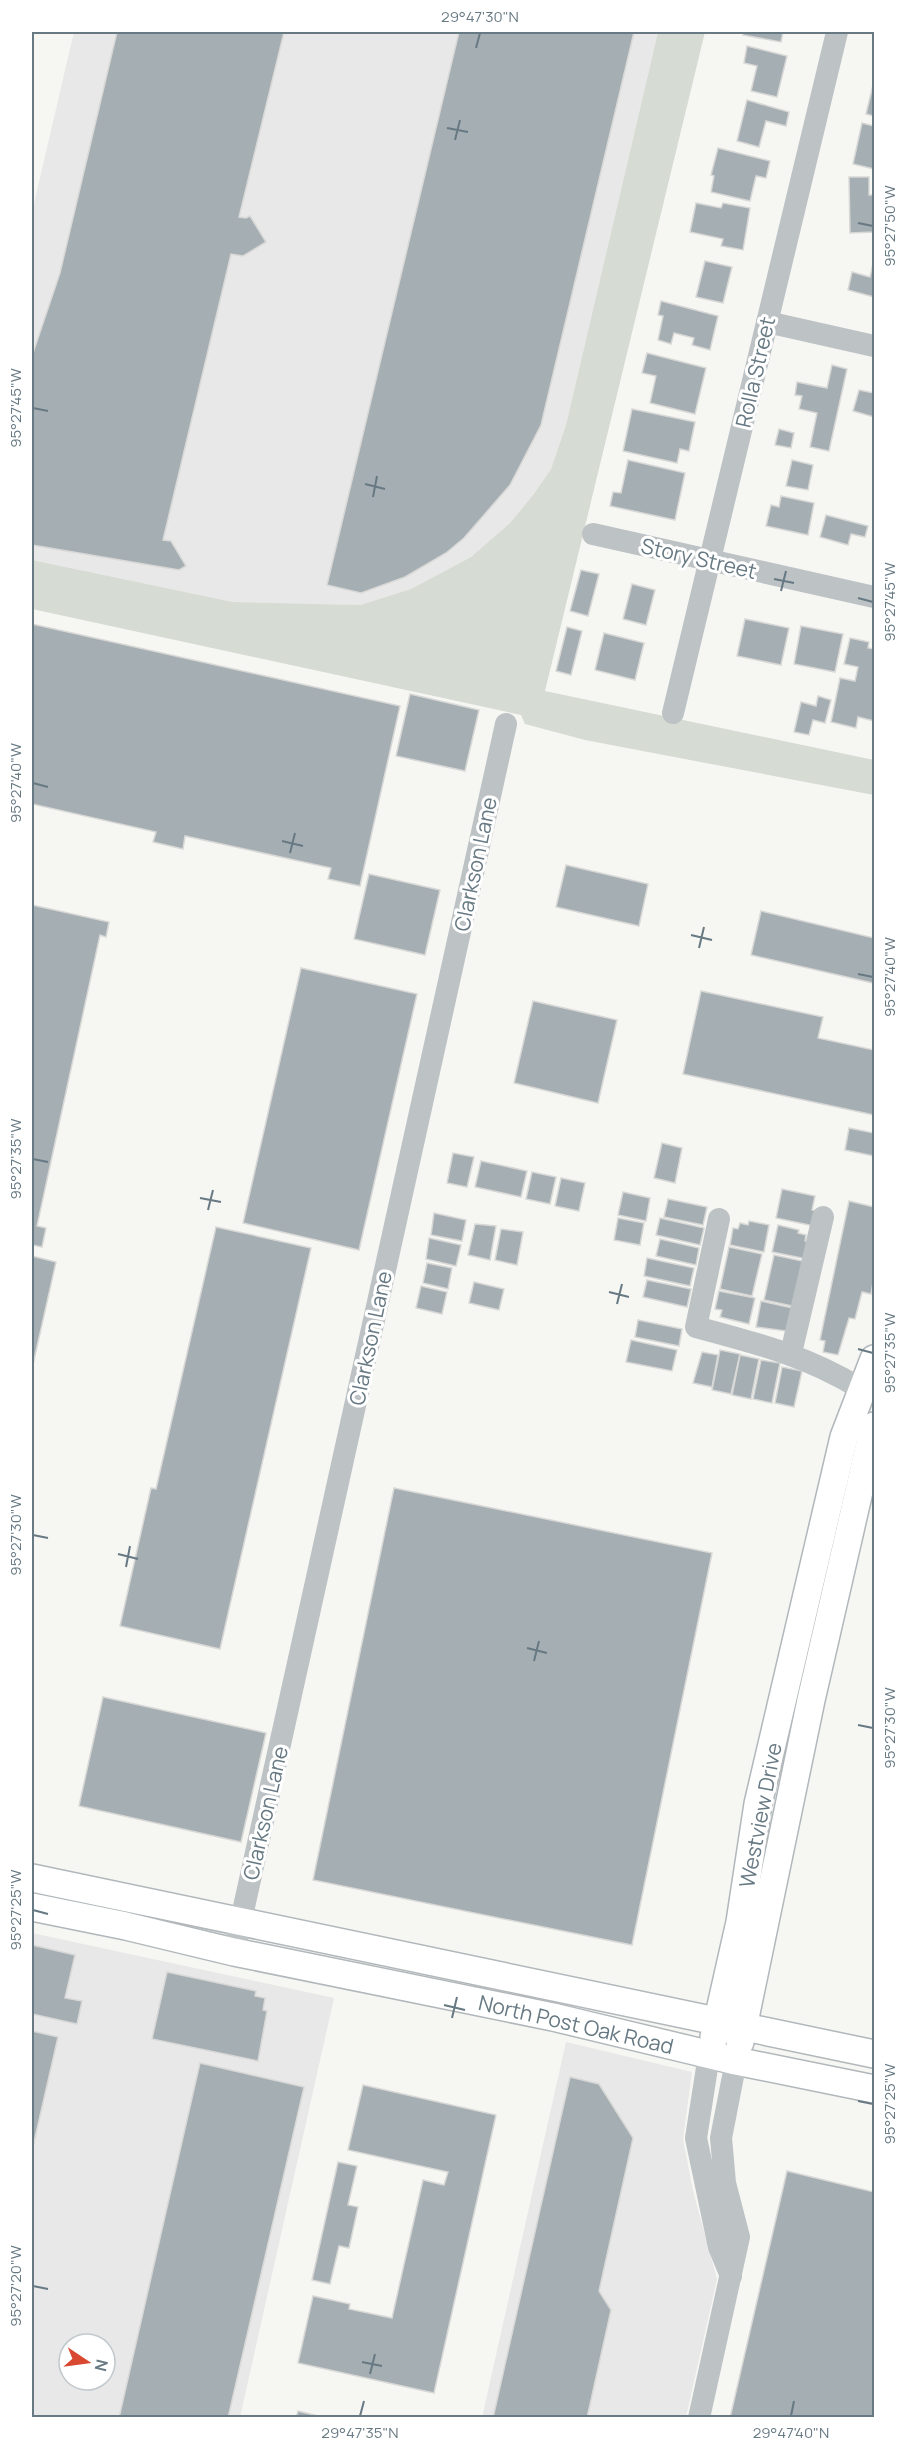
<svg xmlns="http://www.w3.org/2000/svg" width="906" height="2449" font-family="Manrope,sans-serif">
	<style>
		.built { fill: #e7e8e7; fill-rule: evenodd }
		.green { fill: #d6dbd3 }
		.building { fill: #a5aeb3; stroke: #d8d8d6; stroke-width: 1.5 }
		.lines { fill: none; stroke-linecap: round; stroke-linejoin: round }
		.major-casing { stroke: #b1b7ba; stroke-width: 30 }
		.minor { stroke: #bdc2c5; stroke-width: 22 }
		.major { stroke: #fff; stroke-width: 27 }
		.ticks { fill: none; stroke: #677983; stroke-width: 2 }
		.labels { text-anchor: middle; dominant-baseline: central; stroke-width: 6; stroke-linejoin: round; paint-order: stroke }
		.street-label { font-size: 21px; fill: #677983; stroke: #fff }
		.neatline { fill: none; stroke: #677983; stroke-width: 2 }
		.ticks-label { font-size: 15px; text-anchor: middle; fill: #677983 }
	</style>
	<rect width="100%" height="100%" fill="#f6f6f3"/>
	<g class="built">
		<path d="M 74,32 L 658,32 L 566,425 L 551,469 L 533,495 L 510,523 L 471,557 L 411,589 L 360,605 L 233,602 L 32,560 L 32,212 Z"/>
		<path d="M 32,1933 L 334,1998 L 240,2417 L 32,2418 ZM 69,2344 L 105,2344 L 105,2380 L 69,2380 Z"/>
		<path d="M 566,2042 L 692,2072 L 683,2139 L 693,2191 L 717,2279 L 686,2417 L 482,2418 Z"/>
	</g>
	<path class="green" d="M 658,32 L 705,32 L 545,691 L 874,760 L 874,795 L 585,740 L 525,724 L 521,715 L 32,609 L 32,560 L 233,602 L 360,605 L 411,589 L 471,557 L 510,523 L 533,495 L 551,469 L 566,425 Z"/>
	<g class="building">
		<path d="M 117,32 L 284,32 L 239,217 L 246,218 L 250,216 L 266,242 L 243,256 L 231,254 L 163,540 L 171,541 L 186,566 L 179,570 L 32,545 L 32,356 L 60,273 Z"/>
		<path d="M 459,32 L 634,32 L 541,425 L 510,485 L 464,538 L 446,553 L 405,577 L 361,593 L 327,585 Z"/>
		<path d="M 744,32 L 783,32 L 781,42 L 743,35 Z"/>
		<path d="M 747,46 L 787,56 L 777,97 L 751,91 L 757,66 L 744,63 Z"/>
		<path d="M 873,85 L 874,85 L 874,116 L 866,114 Z"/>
		<path d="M 747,100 L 789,112 L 786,126 L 766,121 L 759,147 L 737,141 Z"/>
		<path d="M 862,123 L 874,126 L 874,169 L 853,164 Z"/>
		<path d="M 718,148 L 770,161 L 766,178 L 756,176 L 750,201 L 711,192 L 714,176 L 711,175 Z"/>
		<path d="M 849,177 L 869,177 L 869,195 L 874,195 L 873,232 L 850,233 Z"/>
		<path d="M 696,203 L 721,208 L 723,203 L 750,208 L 743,250 L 721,246 L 723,239 L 690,232 Z"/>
		<path d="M 874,259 L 874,297 L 848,290 L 852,272 L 870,277 Z"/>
		<path d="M 705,261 L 732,267 L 723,303 L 696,297 Z"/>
		<path d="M 661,301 L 718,316 L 710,350 L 692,345 L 694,338 L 674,333 L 671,344 L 658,340 L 663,316 L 658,315 Z"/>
		<path d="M 647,353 L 706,368 L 695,414 L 650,403 L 656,376 L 642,373 Z"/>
		<path d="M 832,365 L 847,369 L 829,451 L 810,447 L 817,413 L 799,409 L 802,396 L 795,395 L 797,382 L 827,388 Z"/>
		<path d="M 859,390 L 874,393 L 874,417 L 853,411 Z"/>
		<path d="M 632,409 L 695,422 L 689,451 L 680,449 L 677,463 L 623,451 Z"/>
		<path d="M 779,429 L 794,433 L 791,448 L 775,445 Z"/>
		<path d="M 628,460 L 685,473 L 675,520 L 610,506 L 613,492 L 621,493 Z"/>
		<path d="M 792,460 L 813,465 L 808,490 L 786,486 Z"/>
		<path d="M 781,496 L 814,503 L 808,535 L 766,526 L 771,505 L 779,507 Z"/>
		<path d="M 826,515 L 868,526 L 865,537 L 851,534 L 848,545 L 820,537 Z"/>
		<path d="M 581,570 L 599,574 L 588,616 L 570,611 Z"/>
		<path d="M 632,584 L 655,590 L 646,625 L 623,619 Z"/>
		<path d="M 745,619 L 789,628 L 781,665 L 737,656 Z"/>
		<path d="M 32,624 L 400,706 L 360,886 L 328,879 L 331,868 L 185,836 L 183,849 L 153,842 L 156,832 L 32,804 Z"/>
		<path d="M 801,626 L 843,634 L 835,672 L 794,664 Z"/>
		<path d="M 567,627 L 582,631 L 571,675 L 556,671 Z"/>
		<path d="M 604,633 L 644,643 L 635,680 L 595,670 Z"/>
		<path d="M 850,638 L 869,642 L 868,648 L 874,649 L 874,721 L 858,717 L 856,728 L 831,722 L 840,678 L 855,681 L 858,667 L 844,664 Z"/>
		<path d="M 410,694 L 479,710 L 465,771 L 396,756 Z"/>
		<path d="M 818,696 L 831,700 L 825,723 L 813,720 L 809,735 L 794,732 L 801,702 L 816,706 Z"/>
		<path d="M 566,865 L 648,884 L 639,926 L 556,907 Z"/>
		<path d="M 369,874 L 440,890 L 425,955 L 354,939 Z"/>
		<path d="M 32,905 L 109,922 L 106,937 L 100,935 L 37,1226 L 46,1228 L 42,1247 L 32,1245 Z"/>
		<path d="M 761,911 L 874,938 L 873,983 L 751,955 Z"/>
		<path d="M 301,968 L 417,994 L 359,1250 L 243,1223 Z"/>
		<path d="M 701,991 L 823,1017 L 818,1038 L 874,1050 L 874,1115 L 683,1074 Z"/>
		<path d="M 533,1001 L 617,1020 L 598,1103 L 514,1083 Z"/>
		<path d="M 849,1128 L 874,1133 L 874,1156 L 845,1150 Z"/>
		<path d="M 662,1143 L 682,1148 L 675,1183 L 654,1178 Z"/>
		<path d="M 453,1153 L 474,1157 L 467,1187 L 447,1183 Z"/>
		<path d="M 481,1161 L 527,1171 L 521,1197 L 475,1187 Z"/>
		<path d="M 532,1172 L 556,1177 L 550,1204 L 526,1199 Z"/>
		<path d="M 561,1178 L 585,1183 L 579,1211 L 555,1206 Z"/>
		<path d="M 782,1189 L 815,1196 L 812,1210 L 817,1211 L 814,1226 L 776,1218 Z"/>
		<path d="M 623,1192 L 650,1198 L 646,1221 L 618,1215 Z"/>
		<path d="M 668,1199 L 707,1207 L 703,1225 L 664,1217 Z"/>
		<path d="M 849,1201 L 874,1207 L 874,1276 L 871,1294 L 862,1292 L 855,1319 L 849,1318 L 838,1355 L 823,1352 L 825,1341 L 820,1340 Z"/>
		<path d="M 434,1213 L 466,1220 L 462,1241 L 431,1235 Z"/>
		<path d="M 618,1218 L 644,1223 L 640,1245 L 614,1240 Z"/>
		<path d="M 660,1218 L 704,1228 L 700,1245 L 656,1235 Z"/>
		<path d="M 749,1221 L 769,1225 L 764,1252 L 730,1245 L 733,1228 L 738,1229 L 740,1223 L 748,1225 Z"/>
		<path d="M 475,1224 L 496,1226 L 490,1260 L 468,1255 Z"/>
		<path d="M 778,1225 L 799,1230 L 798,1233 L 806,1235 L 805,1241 L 810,1242 L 807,1259 L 772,1252 Z"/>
		<path d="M 216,1227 L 311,1248 L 220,1649 L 120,1626 L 151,1488 L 156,1489 Z"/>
		<path d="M 501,1229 L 523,1232 L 517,1265 L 495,1260 Z"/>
		<path d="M 429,1238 L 461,1245 L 456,1266 L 426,1259 Z"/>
		<path d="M 660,1239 L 699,1248 L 696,1265 L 656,1256 Z"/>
		<path d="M 729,1247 L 762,1254 L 752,1296 L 720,1289 Z"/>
		<path d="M 774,1255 L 807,1262 L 797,1307 L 764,1300 Z"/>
		<path d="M 32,1256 L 56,1262 L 32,1369 Z"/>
		<path d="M 647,1258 L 694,1268 L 690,1286 L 644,1276 Z"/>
		<path d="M 427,1263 L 452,1268 L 448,1289 L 423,1283 Z"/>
		<path d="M 647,1280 L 691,1289 L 687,1307 L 643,1297 Z"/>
		<path d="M 474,1282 L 504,1289 L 499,1310 L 469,1303 Z"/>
		<path d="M 421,1286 L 447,1292 L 442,1314 L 416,1308 Z"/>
		<path d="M 719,1291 L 755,1298 L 749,1324 L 720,1317 L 722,1310 L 715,1309 Z"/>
		<path d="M 761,1301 L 797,1309 L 786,1331 L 756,1327 Z"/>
		<path d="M 638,1320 L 682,1329 L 679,1346 L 635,1337 Z"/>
		<path d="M 631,1340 L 677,1350 L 672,1371 L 626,1362 Z"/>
		<path d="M 720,1350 L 740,1354 L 731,1394 L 712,1390 Z"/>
		<path d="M 702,1352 L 718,1355 L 712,1387 L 693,1383 Z"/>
		<path d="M 740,1355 L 759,1359 L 751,1399 L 732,1395 Z"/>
		<path d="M 761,1360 L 780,1363 L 772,1403 L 753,1399 Z"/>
		<path d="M 782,1367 L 802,1371 L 794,1407 L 775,1403 Z"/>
		<path d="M 394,1488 L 712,1553 L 632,1945 L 313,1880 Z"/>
		<path d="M 103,1697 L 266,1733 L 241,1842 L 79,1806 Z"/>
		<path d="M 32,1945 L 75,1955 L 65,1998 L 82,2001 L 77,2024 L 32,2014 Z"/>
		<path d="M 167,1972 L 256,1991 L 255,1996 L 265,1998 L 263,2010 L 267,2011 L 258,2061 L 152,2039 Z"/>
		<path d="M 32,2031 L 58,2037 L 32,2151 Z"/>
		<path d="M 200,2063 L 304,2087 L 228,2418 L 119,2418 Z"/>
		<path d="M 570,2077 L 599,2084 L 633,2138 L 599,2291 L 611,2310 L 587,2418 L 493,2418 Z"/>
		<path d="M 363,2085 L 496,2115 L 434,2393 L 298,2363 L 313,2296 L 350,2304 L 349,2309 L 392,2318 L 423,2180 L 444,2185 L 448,2172 L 348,2150 Z"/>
		<path d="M 338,2162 L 357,2166 L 348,2205 L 358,2207 L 349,2248 L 339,2246 L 330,2284 L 312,2280 Z"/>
		<path d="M 787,2171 L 874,2192 L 874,2418 L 730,2418 Z"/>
		<path d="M 298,2411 L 326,2418 L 296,2418 Z"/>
	</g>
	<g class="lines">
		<g class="major-casing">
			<g id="major">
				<path d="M 32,1878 L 874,2054"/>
				<path d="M 32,1907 L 126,1926 L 234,1952 L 553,2017 L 736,2061 L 874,2089"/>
				<path d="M 714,2037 L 740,1922 L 758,1804 L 844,1437 L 874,1359"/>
				<path d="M 740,2042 L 811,1700 L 874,1426"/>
			</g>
		</g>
		<g class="minor">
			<path d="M 767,322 L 874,346"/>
			<path d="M 593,534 L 874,597"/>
			<path d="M 673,713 L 837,32"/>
			<path d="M 719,1219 L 696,1327 C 756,1343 808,1356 861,1389"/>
			<path d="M 791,1353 L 823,1217"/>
			<path d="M 234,1952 L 506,724"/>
			<path d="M 709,2055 L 696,2138 L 719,2247 L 731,2276"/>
			<path d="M 699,2418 L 739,2237 L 725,2183 L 721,2138 L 736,2061"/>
		</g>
		<use href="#major" class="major"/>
	</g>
	<path class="ticks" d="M 476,48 L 480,33M 447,128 L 468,132M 455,140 L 460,120M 858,223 L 873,226M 33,408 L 48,411M 365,484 L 385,489M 373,497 L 377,476M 774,579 L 794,583M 781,591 L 786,571M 858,598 L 873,602M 33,783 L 48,787M 282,841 L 303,846M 290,853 L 295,833M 691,935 L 712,940M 699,948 L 704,927M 858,974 L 873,977M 33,1159 L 48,1162M 200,1198 L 221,1202M 208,1210 L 213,1190M 609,1292 L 629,1297M 617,1304 L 622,1284M 858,1349 L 873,1353M 33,1535 L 48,1538M 118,1554 L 138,1559M 126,1567 L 130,1546M 527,1648 L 547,1653M 534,1661 L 539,1641M 858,1725 L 873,1728M 33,1910 L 48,1914M 444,2005 L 465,2010M 452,2018 L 457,1997M 858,2101 L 873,2104M 33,2286 L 48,2289M 362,2362 L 382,2366M 370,2374 L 375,2354M 360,2416 L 364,2401M 791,2416 L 794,2401"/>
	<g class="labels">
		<g class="street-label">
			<text transform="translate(755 372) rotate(-77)">Rolla Street</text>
			<text transform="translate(699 558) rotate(13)">Story Street</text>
			<text transform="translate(475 864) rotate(-78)">Clarkson Lane</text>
			<text transform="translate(370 1338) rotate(-78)">Clarkson Lane</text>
			<text transform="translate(265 1813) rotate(-77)">Clarkson Lane</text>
			<text transform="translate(760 1815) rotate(-79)">Westview Drive</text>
			<text transform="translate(576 2024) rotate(13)">North Post Oak Road</text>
		</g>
	</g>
	<rect width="906" height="2449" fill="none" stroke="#ffffff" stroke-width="66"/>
	<g transform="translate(87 2362) rotate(103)"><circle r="28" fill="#ffffff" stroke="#c2c9cd" stroke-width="1.5"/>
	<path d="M0-4.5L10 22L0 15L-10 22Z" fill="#d94831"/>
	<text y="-9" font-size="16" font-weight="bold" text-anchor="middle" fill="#677983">N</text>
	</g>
	<rect x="33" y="33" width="840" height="2383" class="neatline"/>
	<g class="ticks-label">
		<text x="480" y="22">29°47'30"N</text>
		<text transform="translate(890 226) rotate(-90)" y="5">95°27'50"W</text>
		<text transform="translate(16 408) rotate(-90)" y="5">95°27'45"W</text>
		<text transform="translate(890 602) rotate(-90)" y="5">95°27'45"W</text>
		<text transform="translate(16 783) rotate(-90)" y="5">95°27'40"W</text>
		<text transform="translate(890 977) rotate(-90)" y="5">95°27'40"W</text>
		<text transform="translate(16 1159) rotate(-90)" y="5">95°27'35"W</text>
		<text transform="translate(890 1353) rotate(-90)" y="5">95°27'35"W</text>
		<text transform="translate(16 1535) rotate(-90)" y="5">95°27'30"W</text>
		<text transform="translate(890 1728) rotate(-90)" y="5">95°27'30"W</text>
		<text transform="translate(16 1910) rotate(-90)" y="5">95°27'25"W</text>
		<text transform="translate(890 2104) rotate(-90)" y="5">95°27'25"W</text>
		<text transform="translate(16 2286) rotate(-90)" y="5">95°27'20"W</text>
		<text x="360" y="2438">29°47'35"N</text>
		<text x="791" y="2438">29°47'40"N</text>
	</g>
</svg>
